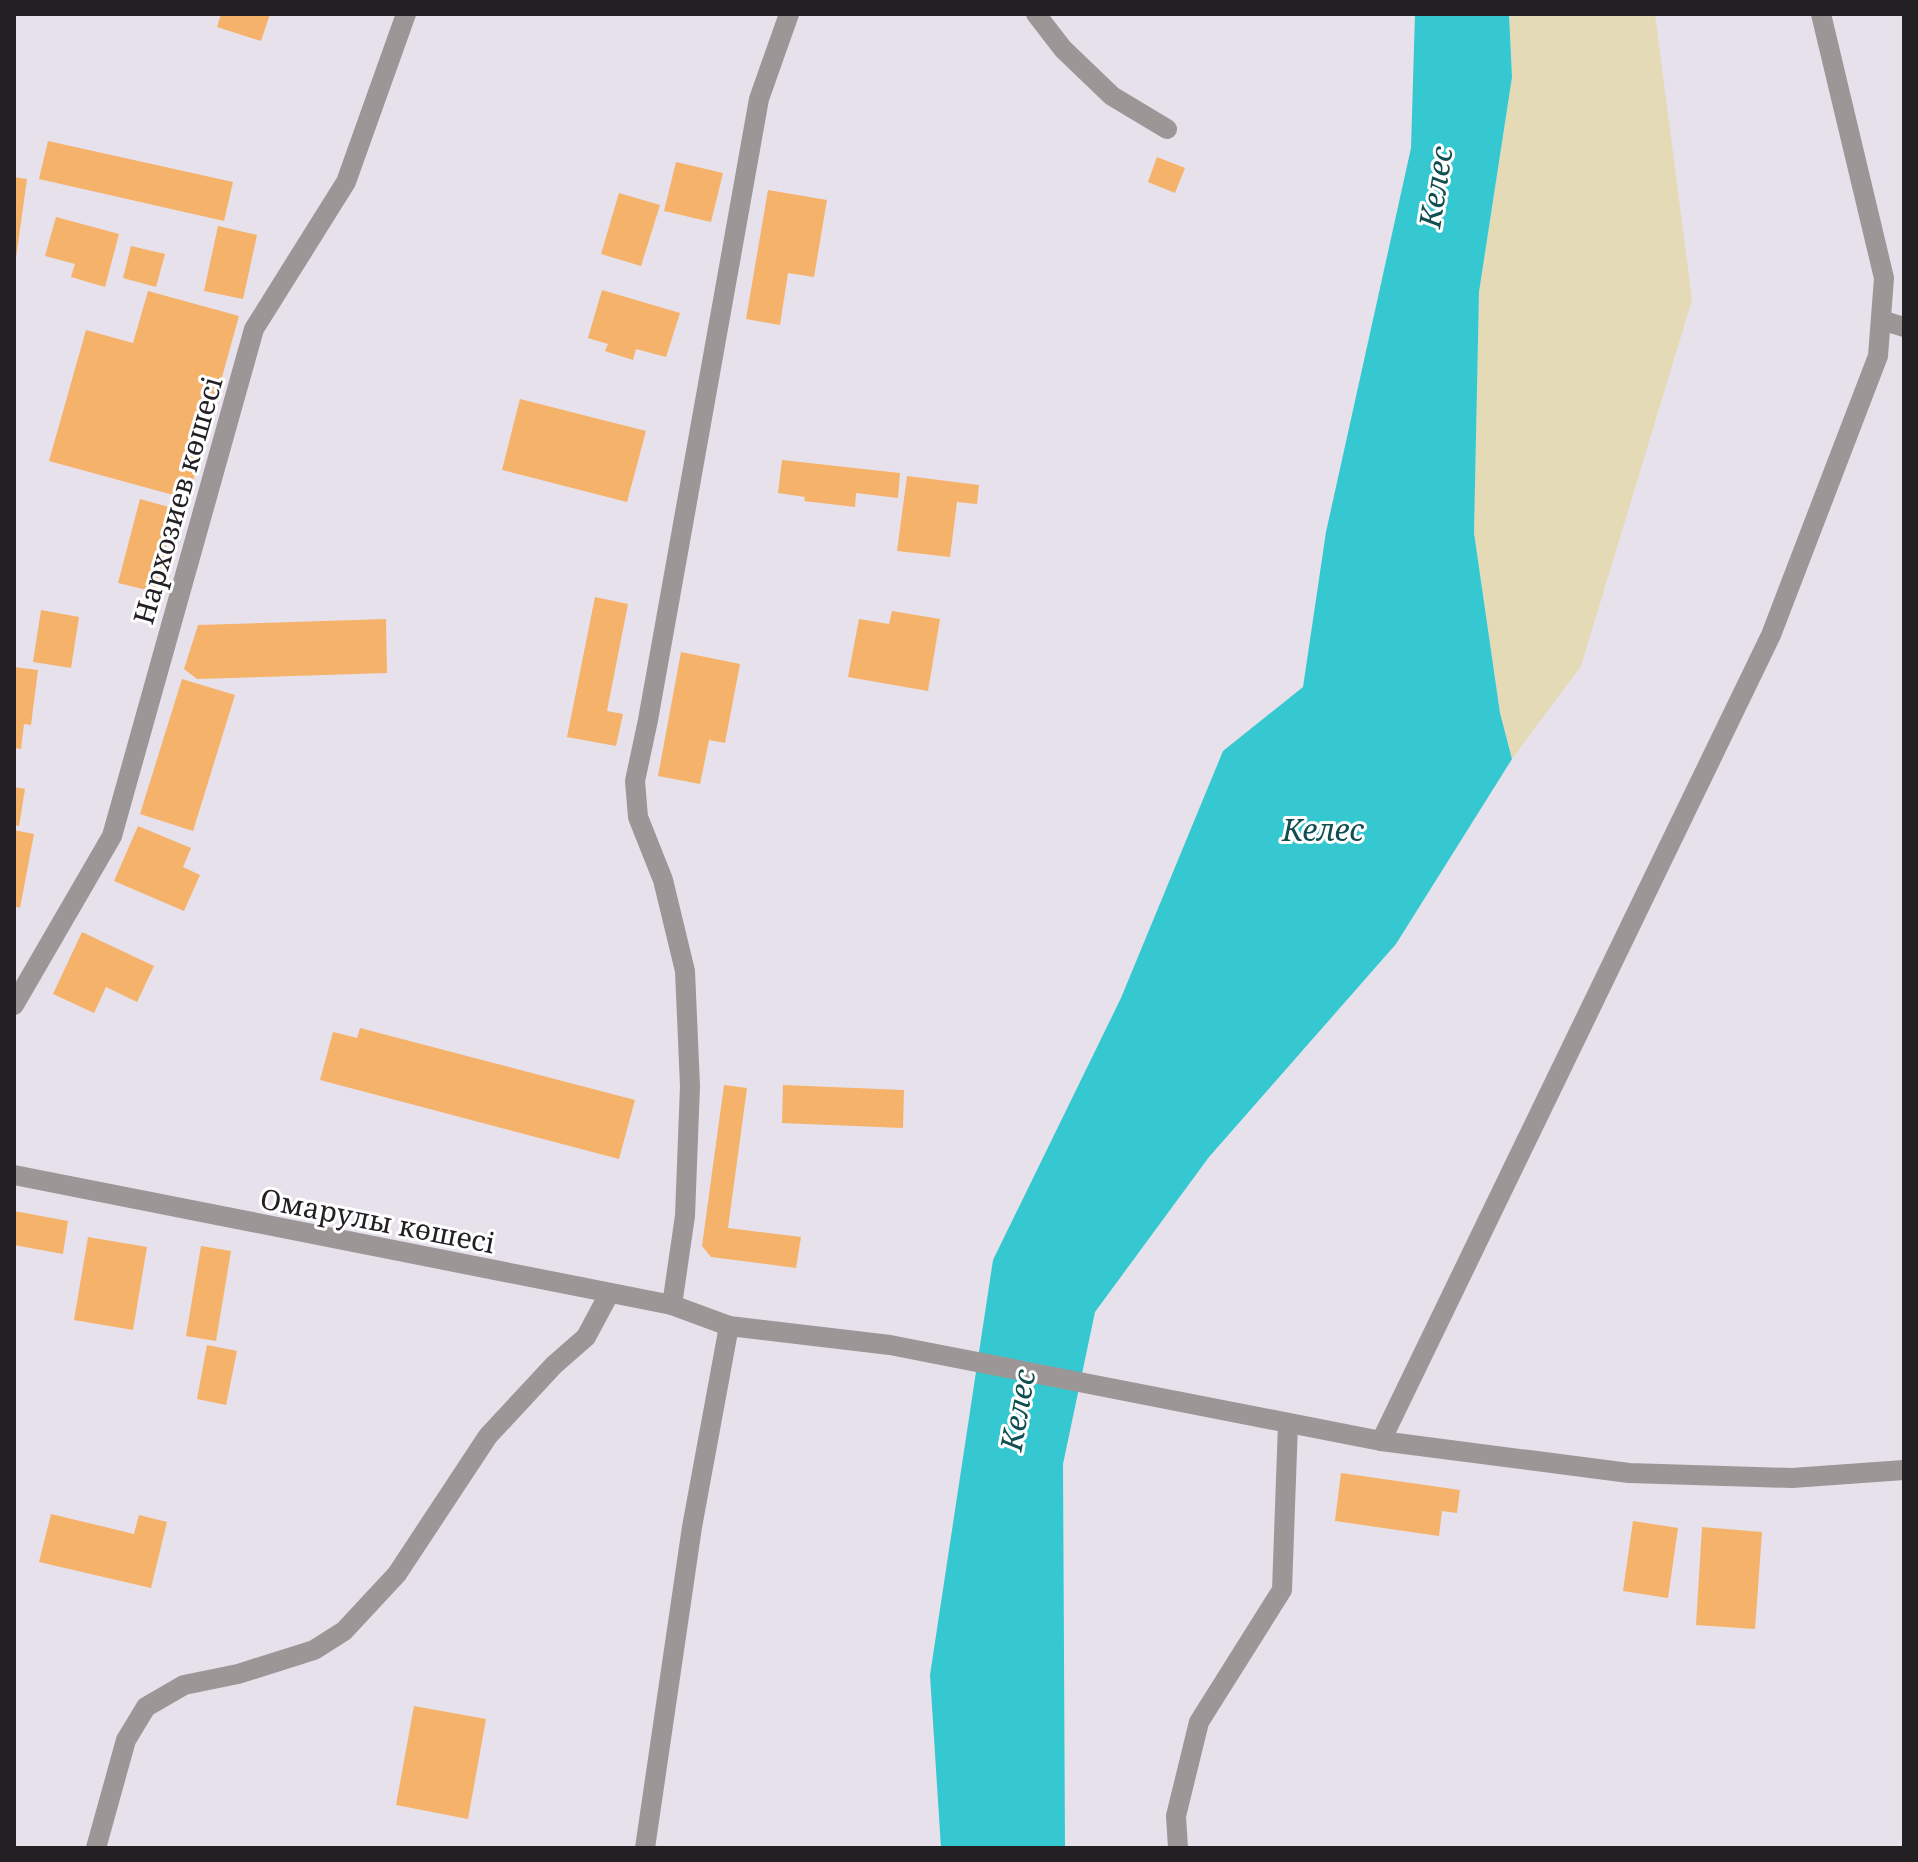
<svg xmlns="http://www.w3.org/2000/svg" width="1918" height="1862" font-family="'Noto Serif',serif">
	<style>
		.sand { fill: #e4dab5 }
		.water { fill: #35c8d1 }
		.building { fill: #f5b26a }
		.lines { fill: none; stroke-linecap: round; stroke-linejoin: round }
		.minor { stroke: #9c9696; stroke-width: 20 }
		.labels { text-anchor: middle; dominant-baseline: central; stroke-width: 6; stroke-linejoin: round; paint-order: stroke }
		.street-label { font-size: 28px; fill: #232024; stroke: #fff }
		.water-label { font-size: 30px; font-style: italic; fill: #104e51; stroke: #fff }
	</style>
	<rect width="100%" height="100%" fill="#e7e1ec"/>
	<path class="sand" d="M 1509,14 L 1655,14 L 1692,300 L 1581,666 L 1512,759 L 1500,713 L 1474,533 L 1479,292 L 1512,77 Z"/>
	<path class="water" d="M 1415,14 L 1509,14 L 1512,77 L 1479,292 L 1474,533 L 1500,713 L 1512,759 L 1396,944 L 1209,1157 L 1095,1312 L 1063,1464 L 1065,1848 L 941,1848 L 930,1675 L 993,1260 L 1121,998 L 1223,751 L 1303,687 L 1326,532 L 1411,148 Z"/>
	<g class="building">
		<path d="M 221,14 L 270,14 L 261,41 L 217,27 Z"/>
		<path d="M 48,141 L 233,182 L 224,221 L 39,179 Z"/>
		<path d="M 1157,157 L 1185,168 L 1175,193 L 1148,182 Z"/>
		<path d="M 676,162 L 723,173 L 711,222 L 664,211 Z"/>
		<path d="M 14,177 L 27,179 L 16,258 L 14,258 Z"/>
		<path d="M 768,190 L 827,200 L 814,277 L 788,273 L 780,325 L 746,319 Z"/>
		<path d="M 619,193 L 660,205 L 641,266 L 601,254 Z"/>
		<path d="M 56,217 L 119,234 L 105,287 L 71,277 L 75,264 L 45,256 Z"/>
		<path d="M 218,226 L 257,235 L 243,299 L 204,291 Z"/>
		<path d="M 131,246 L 165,254 L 156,287 L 123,278 Z"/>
		<path d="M 602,290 L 680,313 L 666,357 L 636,349 L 633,360 L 605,351 L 608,344 L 588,338 Z"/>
		<path d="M 148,291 L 239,316 L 188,499 L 49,461 L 86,330 L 133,343 Z"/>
		<path d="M 520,399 L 646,431 L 627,502 L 502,470 Z"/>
		<path d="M 782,460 L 900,473 L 898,498 L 856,493 L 855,507 L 804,501 L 805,497 L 778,493 Z"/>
		<path d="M 907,476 L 979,485 L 977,504 L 957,502 L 950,557 L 897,551 Z"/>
		<path d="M 140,499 L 176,509 L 155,592 L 118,583 Z"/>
		<path d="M 595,597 L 628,604 L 607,711 L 623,714 L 616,746 L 567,737 Z"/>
		<path d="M 41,610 L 79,617 L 71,668 L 33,662 Z"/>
		<path d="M 892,611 L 940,619 L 928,691 L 848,677 L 859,619 L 889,624 Z"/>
		<path d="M 386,619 L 387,673 L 197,679 L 184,669 L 198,625 Z"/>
		<path d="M 681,652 L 740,664 L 725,743 L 709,740 L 700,784 L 658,776 Z"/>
		<path d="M 14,667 L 38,670 L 31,725 L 24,724 L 21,749 L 14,748 Z"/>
		<path d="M 182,679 L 235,695 L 193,831 L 140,814 Z"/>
		<path d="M 14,787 L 25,789 L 19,826 L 14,825 Z"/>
		<path d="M 138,826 L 191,848 L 183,867 L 200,875 L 184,911 L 114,881 Z"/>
		<path d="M 14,830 L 34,834 L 20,908 L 14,906 Z"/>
		<path d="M 82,932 L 154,966 L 137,1002 L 106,987 L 94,1013 L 53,994 Z"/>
		<path d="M 360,1028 L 635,1100 L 619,1159 L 320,1080 L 333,1032 L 357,1038 Z"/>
		<path d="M 724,1085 L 747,1088 L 728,1228 L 801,1237 L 796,1268 L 711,1257 L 702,1246 Z"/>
		<path d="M 783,1085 L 904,1090 L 903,1128 L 782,1123 Z"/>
		<path d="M 14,1211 L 68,1221 L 63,1254 L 14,1245 Z"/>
		<path d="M 88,1237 L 147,1247 L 133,1330 L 74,1320 Z"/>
		<path d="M 201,1246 L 231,1251 L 216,1341 L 186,1336 Z"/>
		<path d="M 207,1345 L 237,1351 L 226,1405 L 197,1399 Z"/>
		<path d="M 1341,1473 L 1460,1490 L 1457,1513 L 1442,1511 L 1439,1536 L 1335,1521 Z"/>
		<path d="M 51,1514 L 134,1534 L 139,1515 L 167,1522 L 151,1588 L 39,1562 Z"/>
		<path d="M 1633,1521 L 1678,1528 L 1668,1598 L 1623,1591 Z"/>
		<path d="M 1702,1527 L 1762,1532 L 1755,1629 L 1696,1625 Z"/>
		<path d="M 414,1706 L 486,1719 L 468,1819 L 396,1805 Z"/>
	</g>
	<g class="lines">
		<g class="minor">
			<path d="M 1036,14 L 1063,49 L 1112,96 L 1167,129"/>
			<path d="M 1881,320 L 1904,327"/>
			<path d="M 14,1005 L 112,836 L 254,329 L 346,182 L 406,14"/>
			<path d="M 14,1175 L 672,1305 L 729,1326 L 890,1345 L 1381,1441 L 1629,1473 L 1792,1478 L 1904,1470"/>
			<path d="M 672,1305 L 685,1216 L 690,1086 L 685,971 L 663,880 L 638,817 L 635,781 L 648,720 L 759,99 L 789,14"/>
			<path d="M 1381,1441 L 1771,635 L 1878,356 L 1884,278 L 1821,14"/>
			<path d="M 96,1848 L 126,1740 L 146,1707 L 184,1685 L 238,1674 L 314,1650 L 344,1631 L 397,1574 L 488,1436 L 554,1365 L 586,1337 L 609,1294"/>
			<path d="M 645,1848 L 692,1527 L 729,1326"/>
			<path d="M 1178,1848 L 1176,1816 L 1199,1722 L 1282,1590 L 1288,1424"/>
		</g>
	</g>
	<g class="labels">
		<g class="street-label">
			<text transform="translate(177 500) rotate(-74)">Нархозиев көшесі</text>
			<text transform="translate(378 1220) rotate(11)">Омарулы көшесі</text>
		</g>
		<g class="water-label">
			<text transform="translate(1435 187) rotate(-81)">Келес</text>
			<text x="1323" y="829">Келес</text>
			<text transform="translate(1017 1410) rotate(-80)">Келес</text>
		</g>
	</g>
	<rect width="1918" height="1862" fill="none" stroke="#232024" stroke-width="32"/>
</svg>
